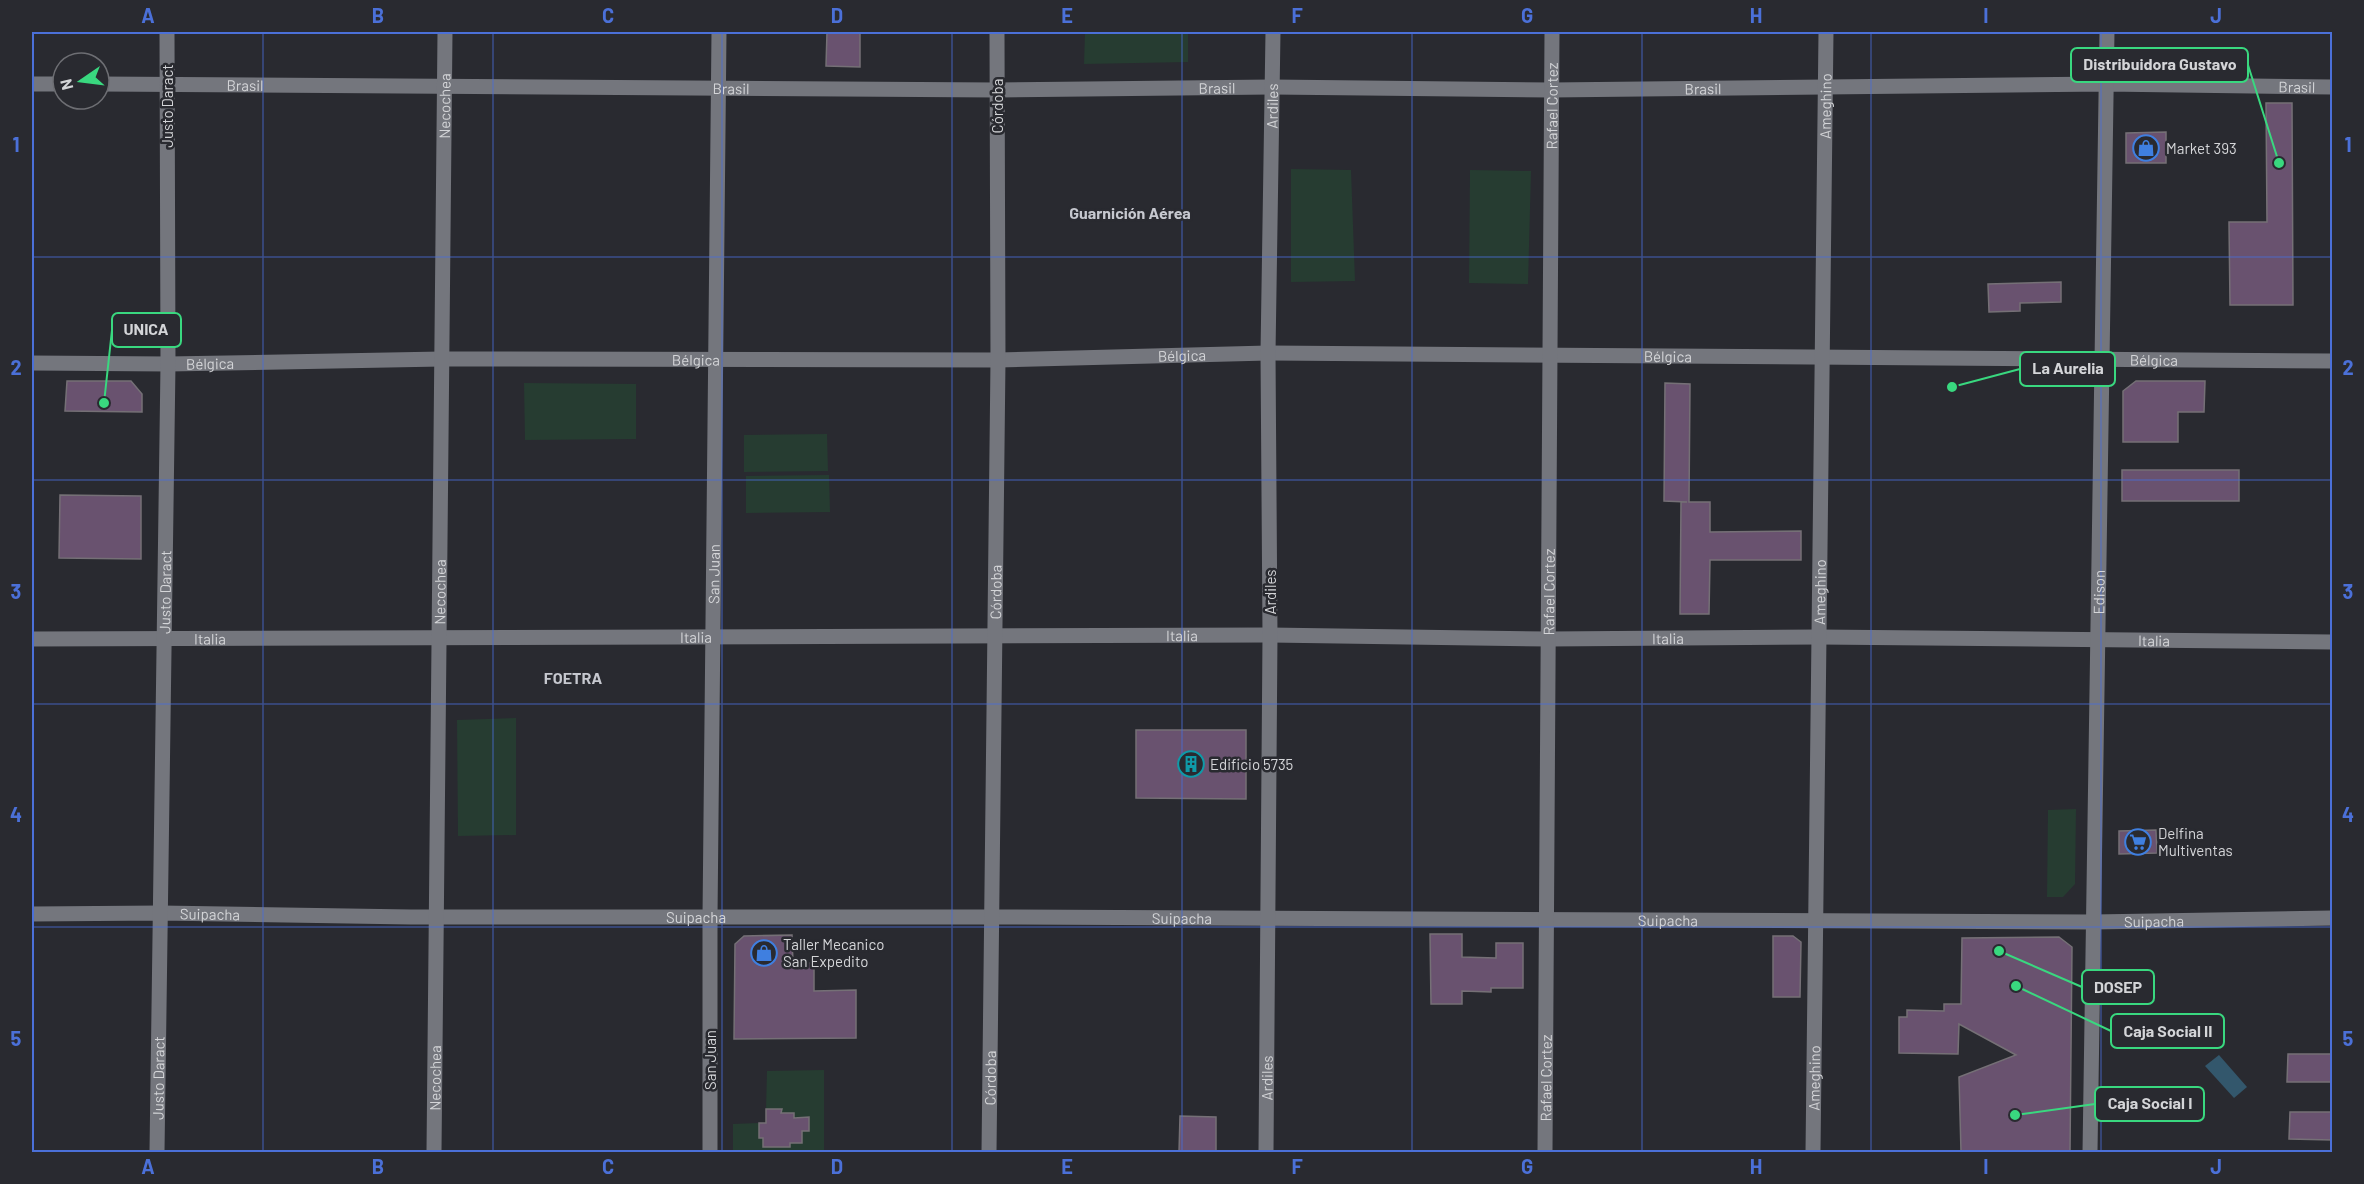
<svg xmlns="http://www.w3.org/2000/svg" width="2364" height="1184" font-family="Barlow,sans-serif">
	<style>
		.green { fill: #263c31 }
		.water { fill: #33576c }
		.building { fill: #69526f; stroke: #757076; stroke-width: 1.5 }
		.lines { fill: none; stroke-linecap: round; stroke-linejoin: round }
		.street { stroke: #74767d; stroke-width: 15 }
		.grid { fill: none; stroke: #4b70d8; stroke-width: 1.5; stroke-opacity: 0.55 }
		.labels { text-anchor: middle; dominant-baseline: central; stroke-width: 5; stroke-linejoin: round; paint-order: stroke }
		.street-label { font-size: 15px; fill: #d4d5d8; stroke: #292a30 }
		.poi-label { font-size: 15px; fill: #d4d5d8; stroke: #292a30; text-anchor: start }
		.neighbourhood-label { font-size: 16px; font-weight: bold; fill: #c6c8cf; stroke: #292a30 }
		.leader { fill: none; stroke: #39d87f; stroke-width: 2 }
		.callout-dot { fill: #39d87f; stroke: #292a30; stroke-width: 2 }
		.callout { fill: #292a30; stroke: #39d87f; stroke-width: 2 }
		.callout-label { font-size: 16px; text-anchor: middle; font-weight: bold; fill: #d4d5d8 }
		.neatline { fill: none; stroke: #4b70d8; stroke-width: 2 }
		.grid-label { font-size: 20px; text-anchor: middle; font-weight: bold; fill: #4b70d8 }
	</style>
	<rect width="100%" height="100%" fill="#292a30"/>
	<g class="green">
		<path d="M 1085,32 L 1188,32 L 1188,62 L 1084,64 Z"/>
		<path d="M 1291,169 L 1351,170 L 1355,281 L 1291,282 Z"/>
		<path d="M 1470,170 L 1531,171 L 1528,284 L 1469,283 Z"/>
		<path d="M 524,383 L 636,384 L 636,439 L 525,440 Z"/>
		<path d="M 827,434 L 828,471 L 744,472 L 744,435 Z"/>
		<path d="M 829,475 L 830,512 L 746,513 L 746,476 Z"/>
		<path d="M 516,718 L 516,835 L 458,836 L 457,720 Z"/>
		<path d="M 2076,809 L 2075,884 L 2063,897 L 2047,897 L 2048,810 Z"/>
		<path d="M 824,1070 L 824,1152 L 733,1152 L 733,1124 L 759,1123 L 759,1137 L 763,1138 L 764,1147 L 789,1147 L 790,1143 L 802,1143 L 802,1131 L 809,1131 L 809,1118 L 794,1117 L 794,1113 L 781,1113 L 781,1109 L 766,1109 L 767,1071 Z"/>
	</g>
	<path class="water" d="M 2219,1055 L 2247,1087 L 2234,1098 L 2205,1066 Z"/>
	<g class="building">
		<path d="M 827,32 L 860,32 L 860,67 L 826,66 Z"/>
		<path d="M 2266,103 L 2292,103 L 2293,305 L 2230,305 L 2229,222 L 2267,222 Z"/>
		<path d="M 2166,132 L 2166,163 L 2126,163 L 2126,133 Z"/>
		<path d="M 2061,282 L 2061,302 L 2020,303 L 2020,311 L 1989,312 L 1988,284 Z"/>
		<path d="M 67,381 L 131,381 L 142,394 L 142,412 L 65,411 Z"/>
		<path d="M 2136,381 L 2205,381 L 2204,412 L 2178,412 L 2178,442 L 2123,442 L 2123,391 Z"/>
		<path d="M 1665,383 L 1690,384 L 1689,502 L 1710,502 L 1710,532 L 1801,531 L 1801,560 L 1710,560 L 1709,614 L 1680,614 L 1681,502 L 1687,502 L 1664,501 Z"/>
		<rect x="2122" y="470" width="117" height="31"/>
		<path d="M 60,495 L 141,496 L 141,559 L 59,558 Z"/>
		<path d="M 1136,730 L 1246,730 L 1246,799 L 1136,798 Z"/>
		<path d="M 2156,830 L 2157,853 L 2119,854 L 2119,831 Z"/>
		<path d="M 1430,934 L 1462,934 L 1462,957 L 1496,958 L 1496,943 L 1523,943 L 1523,988 L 1491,988 L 1491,992 L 1462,991 L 1462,1004 L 1431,1004 Z"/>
		<path d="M 792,935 L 793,963 L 814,963 L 814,991 L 856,990 L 856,1038 L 734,1039 L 735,944 L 744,936 Z"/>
		<path d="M 1773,936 L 1793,936 L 1801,942 L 1800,997 L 1773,997 Z"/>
		<path d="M 2059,937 L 2072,947 L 2070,1152 L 1961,1152 L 1959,1077 L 2016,1055 L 1959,1024 L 1958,1054 L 1899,1053 L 1899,1017 L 1907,1017 L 1907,1010 L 1944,1011 L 1944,1004 L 1961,1004 L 1962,938 Z"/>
		<path d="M 2288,1054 L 2332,1054 L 2332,1082 L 2287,1082 Z"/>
		<path d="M 766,1109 L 782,1109 L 781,1113 L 794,1113 L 794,1118 L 809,1117 L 809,1131 L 802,1131 L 802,1143 L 790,1143 L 790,1147 L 763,1147 L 763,1138 L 759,1138 L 759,1123 L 766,1123 Z"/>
		<path d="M 2290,1112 L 2332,1112 L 2332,1140 L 2289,1139 Z"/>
		<path d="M 1180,1116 L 1216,1117 L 1216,1152 L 1179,1152 Z"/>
	</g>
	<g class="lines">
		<g class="street">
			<path d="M 32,84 L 63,84"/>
			<path id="s1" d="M 99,84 L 997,90 L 1272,87 L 1551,90 L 2106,84 L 2332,87"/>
			<path id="s2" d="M 32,363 L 168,364 L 442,359 L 998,360 L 1268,353 L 2332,361"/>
			<path id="s3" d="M 32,639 L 1270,635 L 1549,639 L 1819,637 L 2332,642"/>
			<path id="s4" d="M 32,914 L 161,913 L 411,917 L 992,917 L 2093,922 L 2332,918"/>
			<path id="s5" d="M 157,1152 L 168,364 L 167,32"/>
			<path id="s6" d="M 434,1152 L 445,32"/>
			<path id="s7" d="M 710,1152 L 710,917 L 719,32"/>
			<path id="s8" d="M 989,1152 L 998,360 L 997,32"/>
			<path id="s9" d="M 1266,1152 L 1270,635 L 1268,353 L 1273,32"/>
			<path id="s10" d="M 1545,1152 L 1552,32"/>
			<path id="s11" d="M 1813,1152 L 1826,32"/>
			<path id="s12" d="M 2090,1152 L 2107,32"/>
		</g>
	</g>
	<path class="grid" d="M 263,32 L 263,1152M 493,32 L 493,1152M 722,32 L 722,1152M 952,32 L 952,1152M 1182,32 L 1182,1152M 1412,32 L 1412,1152M 1642,32 L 1642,1152M 1871,32 L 1871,1152M 2101,32 L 2101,1152M 32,257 L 2332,257M 32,480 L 2332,480M 32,704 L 2332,704M 32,927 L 2332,927"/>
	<defs>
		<g id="shop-ring" transform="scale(1.35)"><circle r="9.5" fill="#292a30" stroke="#3f7fe0" stroke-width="1.5"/><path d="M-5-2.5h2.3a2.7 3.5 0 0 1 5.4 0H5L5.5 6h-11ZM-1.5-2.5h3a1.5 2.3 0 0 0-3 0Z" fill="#3f7fe0"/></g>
		<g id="building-ring" transform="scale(1.35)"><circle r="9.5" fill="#292a30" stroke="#0f9aa8" stroke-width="1.5"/><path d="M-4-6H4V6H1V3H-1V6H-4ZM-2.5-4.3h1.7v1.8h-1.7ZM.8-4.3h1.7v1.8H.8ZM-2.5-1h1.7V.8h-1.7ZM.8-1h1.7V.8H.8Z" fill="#0f9aa8"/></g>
		<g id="supermarket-ring" transform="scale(1.35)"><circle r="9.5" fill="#292a30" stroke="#3f7fe0" stroke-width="1.5"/><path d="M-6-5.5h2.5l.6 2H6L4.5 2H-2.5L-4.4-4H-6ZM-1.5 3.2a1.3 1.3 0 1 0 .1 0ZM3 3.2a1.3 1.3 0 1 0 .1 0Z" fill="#3f7fe0"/></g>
	</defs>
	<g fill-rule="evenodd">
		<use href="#shop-ring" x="2146" y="148"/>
		<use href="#building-ring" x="1191" y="764"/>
		<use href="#supermarket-ring" x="2138" y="842"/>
		<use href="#shop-ring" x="764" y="953"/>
	</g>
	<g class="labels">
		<g class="street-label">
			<text stroke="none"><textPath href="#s1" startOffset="146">Brasil</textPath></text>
			<text stroke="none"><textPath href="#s1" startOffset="2198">Brasil</textPath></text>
			<text stroke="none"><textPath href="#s1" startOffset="632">Brasil</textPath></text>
			<text stroke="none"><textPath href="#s1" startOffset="1118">Brasil</textPath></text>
			<text stroke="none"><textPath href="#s1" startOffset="1604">Brasil</textPath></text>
			<text transform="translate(167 106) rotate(-90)">Justo Daract</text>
			<text stroke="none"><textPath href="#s6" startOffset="1046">Necochea</textPath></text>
			<text transform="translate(997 106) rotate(-90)">Córdoba</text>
			<text stroke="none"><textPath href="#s9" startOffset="1046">Ardiles</textPath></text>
			<text stroke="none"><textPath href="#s10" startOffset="1046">Rafael Cortez</textPath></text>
			<text stroke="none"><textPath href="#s11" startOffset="1046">Ameghino</textPath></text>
			<text stroke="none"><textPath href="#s2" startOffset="1150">Bélgica</textPath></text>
			<text stroke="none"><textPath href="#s2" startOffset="1636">Bélgica</textPath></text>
			<text stroke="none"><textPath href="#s2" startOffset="664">Bélgica</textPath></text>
			<text stroke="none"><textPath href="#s2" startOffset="2122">Bélgica</textPath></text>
			<text stroke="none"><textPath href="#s2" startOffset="178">Bélgica</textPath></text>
			<text stroke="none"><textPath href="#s7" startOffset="578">San Juan</textPath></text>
			<text stroke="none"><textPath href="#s5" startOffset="560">Justo Daract</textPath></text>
			<text stroke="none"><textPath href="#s6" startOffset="560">Necochea</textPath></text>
			<text stroke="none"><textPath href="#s8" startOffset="560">Córdoba</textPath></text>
			<text transform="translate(1270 592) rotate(-90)">Ardiles</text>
			<text stroke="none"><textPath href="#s10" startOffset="560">Rafael Cortez</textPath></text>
			<text stroke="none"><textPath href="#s11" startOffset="560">Ameghino</textPath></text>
			<text stroke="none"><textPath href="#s12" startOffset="560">Edison</textPath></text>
			<text stroke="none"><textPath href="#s3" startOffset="1150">Italia</textPath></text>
			<text stroke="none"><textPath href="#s3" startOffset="664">Italia</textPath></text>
			<text stroke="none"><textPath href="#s3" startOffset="1636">Italia</textPath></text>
			<text stroke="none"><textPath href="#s3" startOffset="178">Italia</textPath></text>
			<text stroke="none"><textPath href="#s3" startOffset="2122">Italia</textPath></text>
			<text stroke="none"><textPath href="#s4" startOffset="178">Suipacha</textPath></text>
			<text stroke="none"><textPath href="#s4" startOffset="664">Suipacha</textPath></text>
			<text stroke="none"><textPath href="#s4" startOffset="1150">Suipacha</textPath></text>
			<text stroke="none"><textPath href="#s4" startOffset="1636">Suipacha</textPath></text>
			<text stroke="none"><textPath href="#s4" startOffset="2122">Suipacha</textPath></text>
			<text transform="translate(710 1060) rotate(-90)">San Juan</text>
			<text stroke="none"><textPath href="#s5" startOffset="74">Justo Daract</textPath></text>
			<text stroke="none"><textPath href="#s6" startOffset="74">Necochea</textPath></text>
			<text stroke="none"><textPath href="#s8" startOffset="74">Córdoba</textPath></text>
			<text stroke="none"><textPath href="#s9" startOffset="74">Ardiles</textPath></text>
			<text stroke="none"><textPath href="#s10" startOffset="74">Rafael Cortez</textPath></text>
			<text stroke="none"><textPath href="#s11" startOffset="74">Ameghino</textPath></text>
		</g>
		<g class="poi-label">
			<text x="2166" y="148">Market 393</text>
			<text x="1210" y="764">Edificio 5735</text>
			<text x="2158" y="833">Delfina<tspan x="2158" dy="17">Multiventas</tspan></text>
			<text x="783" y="944">Taller Mecanico<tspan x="783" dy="17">San Expedito</tspan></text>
		</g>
		<g class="neighbourhood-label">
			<text x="1130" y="212">Guarnición Aérea</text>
			<text x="573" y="677">FOETRA</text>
		</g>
	</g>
	<path class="leader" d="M2279 163L2248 65M104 403L112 330M1952 387L2020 369M1999 951L2082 987M2016 986L2111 1031M2015 1115L2095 1104"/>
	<g class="callout-dot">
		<circle cx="2279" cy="163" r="6"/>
		<circle cx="104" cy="403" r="6"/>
		<circle cx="1952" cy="387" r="6"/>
		<circle cx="1999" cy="951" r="6"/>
		<circle cx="2016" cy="986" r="6"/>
		<circle cx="2015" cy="1115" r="6"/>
	</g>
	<g class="callout">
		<rect x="2071" y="48" width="177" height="34" rx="6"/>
		<rect x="112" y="313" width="69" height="34" rx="6"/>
		<rect x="2020" y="352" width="95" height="34" rx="6"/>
		<rect x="2082" y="970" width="72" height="34" rx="6"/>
		<rect x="2111" y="1014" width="113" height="34" rx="6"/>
		<rect x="2095" y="1087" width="109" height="34" rx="6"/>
	</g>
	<g class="callout-label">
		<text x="2160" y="70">Distribuidora Gustavo</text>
		<text x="146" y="335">UNICA</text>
		<text x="2068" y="374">La Aurelia</text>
		<text x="2118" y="993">DOSEP</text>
		<text x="2168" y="1037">Caja Social II</text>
		<text x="2150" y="1109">Caja Social I</text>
	</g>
	<rect width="2364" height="1184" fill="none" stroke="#292a30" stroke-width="66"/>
	<g transform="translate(81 81) rotate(256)"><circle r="28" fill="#292a30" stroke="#6d6e73" stroke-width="1.5"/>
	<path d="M0-4.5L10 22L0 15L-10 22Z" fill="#39d87f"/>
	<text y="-9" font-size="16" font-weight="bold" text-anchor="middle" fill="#d4d5d8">N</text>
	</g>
	<rect x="33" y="33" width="2298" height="1118" class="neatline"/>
	<g class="grid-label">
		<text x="148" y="23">A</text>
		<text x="378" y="23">B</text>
		<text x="608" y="23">C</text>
		<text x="837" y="23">D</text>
		<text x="1067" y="23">E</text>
		<text x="1297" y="23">F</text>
		<text x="1527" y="23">G</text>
		<text x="1756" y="23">H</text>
		<text x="1986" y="23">I</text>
		<text x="2216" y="23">J</text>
		<text x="16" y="152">1</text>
		<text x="2348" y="152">1</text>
		<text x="16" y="375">2</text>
		<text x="2348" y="375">2</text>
		<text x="16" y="599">3</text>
		<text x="2348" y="599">3</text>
		<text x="16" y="822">4</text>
		<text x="2348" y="822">4</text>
		<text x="16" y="1046">5</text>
		<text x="2348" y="1046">5</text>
		<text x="148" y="1174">A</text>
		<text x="378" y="1174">B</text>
		<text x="608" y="1174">C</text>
		<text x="837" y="1174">D</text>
		<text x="1067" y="1174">E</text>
		<text x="1297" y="1174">F</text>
		<text x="1527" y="1174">G</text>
		<text x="1756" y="1174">H</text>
		<text x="1986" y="1174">I</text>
		<text x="2216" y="1174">J</text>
	</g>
</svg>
